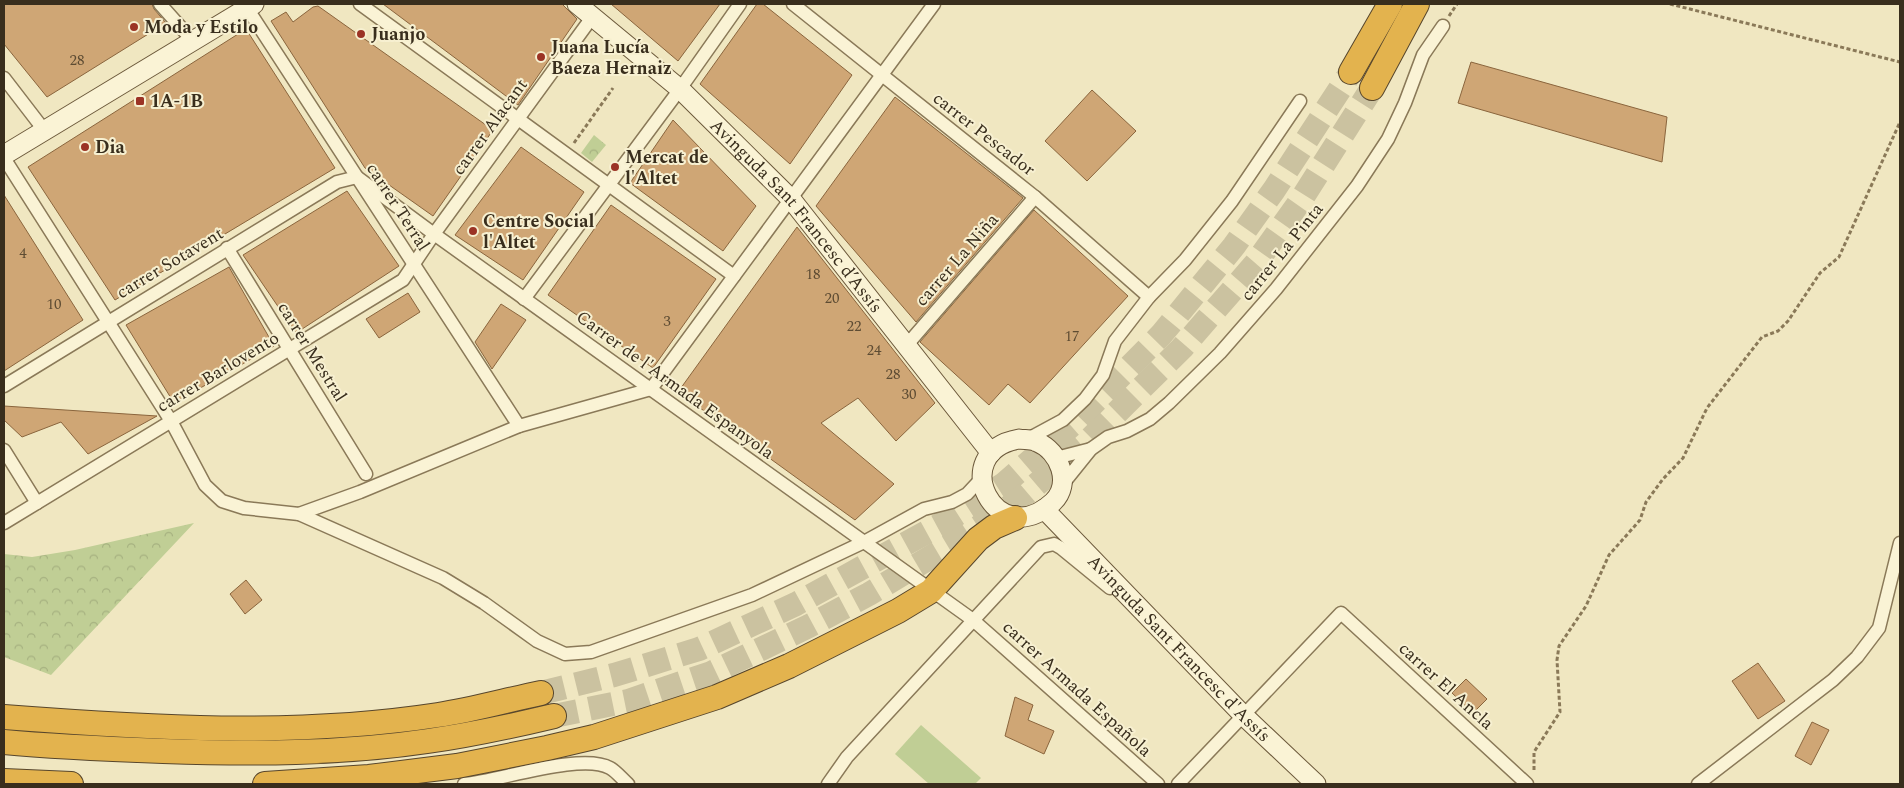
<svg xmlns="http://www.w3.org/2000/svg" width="1904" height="788" font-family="Spectral,serif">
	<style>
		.grass { fill: #c0ce95 }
		.forest { fill: url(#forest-crowns) }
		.building { fill: #cfa675; stroke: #8a653d }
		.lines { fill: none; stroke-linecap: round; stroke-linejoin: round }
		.highway-tunnel { stroke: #cbc2a0; stroke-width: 24; stroke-dasharray: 24 12; stroke-linecap: butt }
		.street-casing { stroke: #8a7958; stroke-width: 15 }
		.secondary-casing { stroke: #6c593b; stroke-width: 21 }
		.highway-casing { stroke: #57462c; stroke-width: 26 }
		.path { stroke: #8a7958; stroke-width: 3; stroke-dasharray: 4 2.5; stroke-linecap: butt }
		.street { stroke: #faf3d5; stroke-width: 12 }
		.secondary { stroke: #faf3d5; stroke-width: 19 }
		.highway { stroke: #e3b34e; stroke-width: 24 }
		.poi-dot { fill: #9b3325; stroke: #f7f0d1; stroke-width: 2 }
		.labels { text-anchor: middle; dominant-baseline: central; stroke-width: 4; stroke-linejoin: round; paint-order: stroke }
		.number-label { font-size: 15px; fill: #5e4c33 }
		.poi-label { font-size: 18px; font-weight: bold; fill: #392e1d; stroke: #f7f0d1; text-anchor: start }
		.street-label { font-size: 18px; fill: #392e1d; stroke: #f7f0d1 }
	</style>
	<defs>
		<pattern id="forest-crowns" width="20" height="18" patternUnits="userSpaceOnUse" patternTransform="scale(1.25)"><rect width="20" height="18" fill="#c0ce95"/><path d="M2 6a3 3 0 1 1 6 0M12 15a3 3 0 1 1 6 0" fill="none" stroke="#a6b180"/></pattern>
	</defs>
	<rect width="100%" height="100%" fill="#f0e7c1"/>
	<path class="grass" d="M 921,725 L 981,778 L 975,784 L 929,784 L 895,754 Z"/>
	<g class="forest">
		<path d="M 594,135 L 606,145 L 592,162 L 581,153 Z"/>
		<path d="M 194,523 L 51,675 L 4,657 L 4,554 L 32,557 L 75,550 Z"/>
	</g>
	<g class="building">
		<path d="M 4,4 L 152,4 L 154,9 L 166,23 L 47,97 L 4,44 Z"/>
		<path d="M 383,4 L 562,4 L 577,19 L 518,105 Z"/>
		<path d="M 611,4 L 720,4 L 678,61 Z"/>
		<path d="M 757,4 L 763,4 L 852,75 L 790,164 L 700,84 Z"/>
		<path d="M 318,6 L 493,130 L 433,216 L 365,168 L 271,21 L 286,12 L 293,22 L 313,7 Z"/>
		<path d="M 246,29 L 335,168 L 115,300 L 28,167 Z"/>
		<path d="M 1471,62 L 1667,117 L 1662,162 L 1458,103 Z"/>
		<path d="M 1092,90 L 1136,131 L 1087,181 L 1045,141 Z"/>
		<path d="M 895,97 L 1023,198 L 916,322 L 816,206 Z"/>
		<path d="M 673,120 L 756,206 L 723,251 L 630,183 Z"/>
		<path d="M 521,147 L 584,192 L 523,280 L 455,235 Z"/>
		<path d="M 347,191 L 399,266 L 296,333 L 243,255 Z"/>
		<path d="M 4,195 L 83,320 L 4,371 Z"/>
		<path d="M 611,205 L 716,279 L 653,368 L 548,295 Z"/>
		<path d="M 1034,210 L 1128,296 L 1030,403 L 1008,384 L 989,405 L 920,342 Z"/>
		<path d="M 797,227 L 935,403 L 896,441 L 858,398 L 821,423 L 894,484 L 855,520 L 678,392 Z"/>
		<path d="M 229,267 L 274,346 L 174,403 L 126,325 Z"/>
		<path d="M 408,293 L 420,312 L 379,338 L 366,319 Z"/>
		<path d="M 501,304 L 526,320 L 492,369 L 475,342 Z"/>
		<path d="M 4,406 L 50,409 L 157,416 L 88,454 L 61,422 L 22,437 L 4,420 Z"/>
		<path d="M 246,580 L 262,600 L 245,614 L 230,594 Z"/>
		<path d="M 1758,663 L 1785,701 L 1758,719 L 1732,681 Z"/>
		<path d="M 1466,679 L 1487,699 L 1473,713 L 1452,693 Z"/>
		<path d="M 1015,697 L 1033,705 L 1028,720 L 1054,731 L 1044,754 L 1005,736 Z"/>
		<path d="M 1812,722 L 1829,730 L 1811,765 L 1795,756 Z"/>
	</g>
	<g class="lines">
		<g class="highway-tunnel">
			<path d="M 541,693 L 614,675 L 699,649 L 796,604 L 945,522 L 1004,484 L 1073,424 L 1161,335 L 1234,246 L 1274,190 L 1351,72"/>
			<path d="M 554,716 L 628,701 L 711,673 L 809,626 L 869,594 L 956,542 L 1015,503 L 1091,438 L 1182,348 L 1256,263 L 1301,200 L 1372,88"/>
		</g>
		<g class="street-casing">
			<g id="street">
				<path d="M 160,4 L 193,41"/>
				<path d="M 360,4 L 734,276"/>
				<path d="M 793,4 L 1035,197 L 1149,297"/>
				<path d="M 247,8 L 519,426"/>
				<path d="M 4,78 L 44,130"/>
				<path d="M 4,158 L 171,421 L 205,485 L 222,501 L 244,508 L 299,514 L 443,578 L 484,603 L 537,641 L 565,654 L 591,652 L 752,595 L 864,542 L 924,509 L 952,502 L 967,494 L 981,479"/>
				<path d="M 227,248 L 366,474"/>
				<path d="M 524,299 L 680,89 L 740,4"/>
				<path d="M 906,346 L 1035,197"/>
				<path d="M 4,386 L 337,182 L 357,177 L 434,234 L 973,620 L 1158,784"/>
				<path d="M 1026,440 L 1063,420 L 1085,399 L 1103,375 L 1115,341 L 1149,297 L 1185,260 L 1232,201 L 1300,101"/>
				<path d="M 4,450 L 37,503"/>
				<path d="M 1056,458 L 1091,449"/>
				<path d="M 1062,485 L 1091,449 L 1108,437 L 1127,431 L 1150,419 L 1169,403 L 1220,353 L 1276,289 L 1357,186 L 1388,139 L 1405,103 L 1423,55 L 1443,26"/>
				<path d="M 299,514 L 360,492 L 519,426 L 651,389 L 934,4"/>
				<path d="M 4,523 L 403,280 L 434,234 L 593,16"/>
				<path d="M 464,784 C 499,781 582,752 610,768 C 617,772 622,779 628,784"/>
				<path d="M 828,784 L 847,757 L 1041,547 L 1054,544 L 1061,548 L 1110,588"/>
				<path d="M 1178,784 L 1341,613 L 1527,784"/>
				<path d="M 1698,784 L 1833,680 L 1857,657 L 1879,628 L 1900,543"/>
			</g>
		</g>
		<g class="secondary-casing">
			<g id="secondary">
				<path id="s1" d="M 577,4 L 680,89 L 791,199 L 991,453"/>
				<path d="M 4,155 L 254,4"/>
				<path d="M 1019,439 C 1025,440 1032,439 1037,442 C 1060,451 1072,484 1053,502 C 996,555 945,452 1019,439 Z"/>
				<path id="s2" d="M 1044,509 L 1244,716 L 1316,784"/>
			</g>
		</g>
		<g class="highway-casing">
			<g id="highway">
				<path d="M 1351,72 L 1390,4"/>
				<path d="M 1372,88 L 1417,4"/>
				<path d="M 4,717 C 148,728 294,737 438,715 C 472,710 507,700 541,693"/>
				<path d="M 4,742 C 57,747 110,749 163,751 C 251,754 341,754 428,741 C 470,735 512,726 554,716"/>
				<path d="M 4,781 L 71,784"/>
				<path d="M 265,784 L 369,777 L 457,766 L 547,748 L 594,737 L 717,697 L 789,666 L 898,611 L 931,591 L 978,539 L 994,527 L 1015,518"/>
			</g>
		</g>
		<g class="path">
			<path d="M 1670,4 L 1900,62"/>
			<path d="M 1449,16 L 1457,4"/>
			<path d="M 574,143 L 613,88"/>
			<path d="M 1534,770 L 1534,752 L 1560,712 L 1557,660 L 1559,646 L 1586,606 L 1609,555 L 1640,520 L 1646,502 L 1663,479 L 1683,458 L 1707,408 L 1762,337 L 1778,331 L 1788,321 L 1820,273 L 1839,257 L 1900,122"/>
		</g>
		<use href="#street" class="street"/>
		<use href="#secondary" class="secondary"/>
		<use href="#highway" class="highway"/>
	</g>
	<g class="poi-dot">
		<circle cx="134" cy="27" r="5"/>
		<circle cx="361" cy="34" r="5"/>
		<circle cx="541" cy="57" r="5"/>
		<rect x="135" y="96" width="10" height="10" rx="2.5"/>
		<circle cx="85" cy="147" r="5"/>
		<circle cx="615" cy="167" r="5"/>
		<circle cx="473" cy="231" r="5"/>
	</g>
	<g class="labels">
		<g class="number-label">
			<text x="77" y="60">28</text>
			<text x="23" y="253">4</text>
			<text x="813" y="274">18</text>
			<text x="832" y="298">20</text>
			<text x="54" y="304">10</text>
			<text x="667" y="321">3</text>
			<text x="854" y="326">22</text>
			<text x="1072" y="336">17</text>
			<text x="874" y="350">24</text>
			<text x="893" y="374">28</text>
			<text x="909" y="394">30</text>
		</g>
		<g class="poi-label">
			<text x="144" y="27">Moda y Estilo</text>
			<text x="371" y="34">Juanjo</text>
			<text x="551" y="47">Juana Lucía<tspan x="551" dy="21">Baeza Hernaiz</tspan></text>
			<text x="150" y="101">1A-1B</text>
			<text x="95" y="147">Dia</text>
			<text x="625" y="157">Mercat de<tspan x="625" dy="21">l'Altet</tspan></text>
			<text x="483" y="221">Centre Social<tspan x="483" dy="21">l'Altet</tspan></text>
		</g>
		<g class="street-label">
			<text transform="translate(490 127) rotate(-54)">carrer Alacant</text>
			<text transform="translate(984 134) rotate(38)">carrer Pescador</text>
			<text transform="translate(398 207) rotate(57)">carrer Terral</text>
			<text stroke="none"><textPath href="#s1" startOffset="306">Avinguda Sant Francesc d’Assís</textPath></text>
			<text transform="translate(1282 252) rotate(-51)">carrer La Pinta</text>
			<text transform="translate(957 260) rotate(-49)">carrer La Niña</text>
			<text transform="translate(170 263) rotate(-31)">carrer Sotavent</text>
			<text transform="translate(312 352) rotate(58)">carrer Mestral</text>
			<text transform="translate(218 372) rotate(-31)">carrer Barlovento</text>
			<text transform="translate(675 385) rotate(36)">Carrer de l'Armada Espanyola</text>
			<text stroke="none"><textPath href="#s2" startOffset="194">Avinguda Sant Francesc d'Assís</textPath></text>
			<text transform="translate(1446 686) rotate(42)">carrer El Ancla</text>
			<text transform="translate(1077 689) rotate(42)">carrer Armada Española</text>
		</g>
	</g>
	<rect width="1904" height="788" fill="none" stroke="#392e1d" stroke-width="10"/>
</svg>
